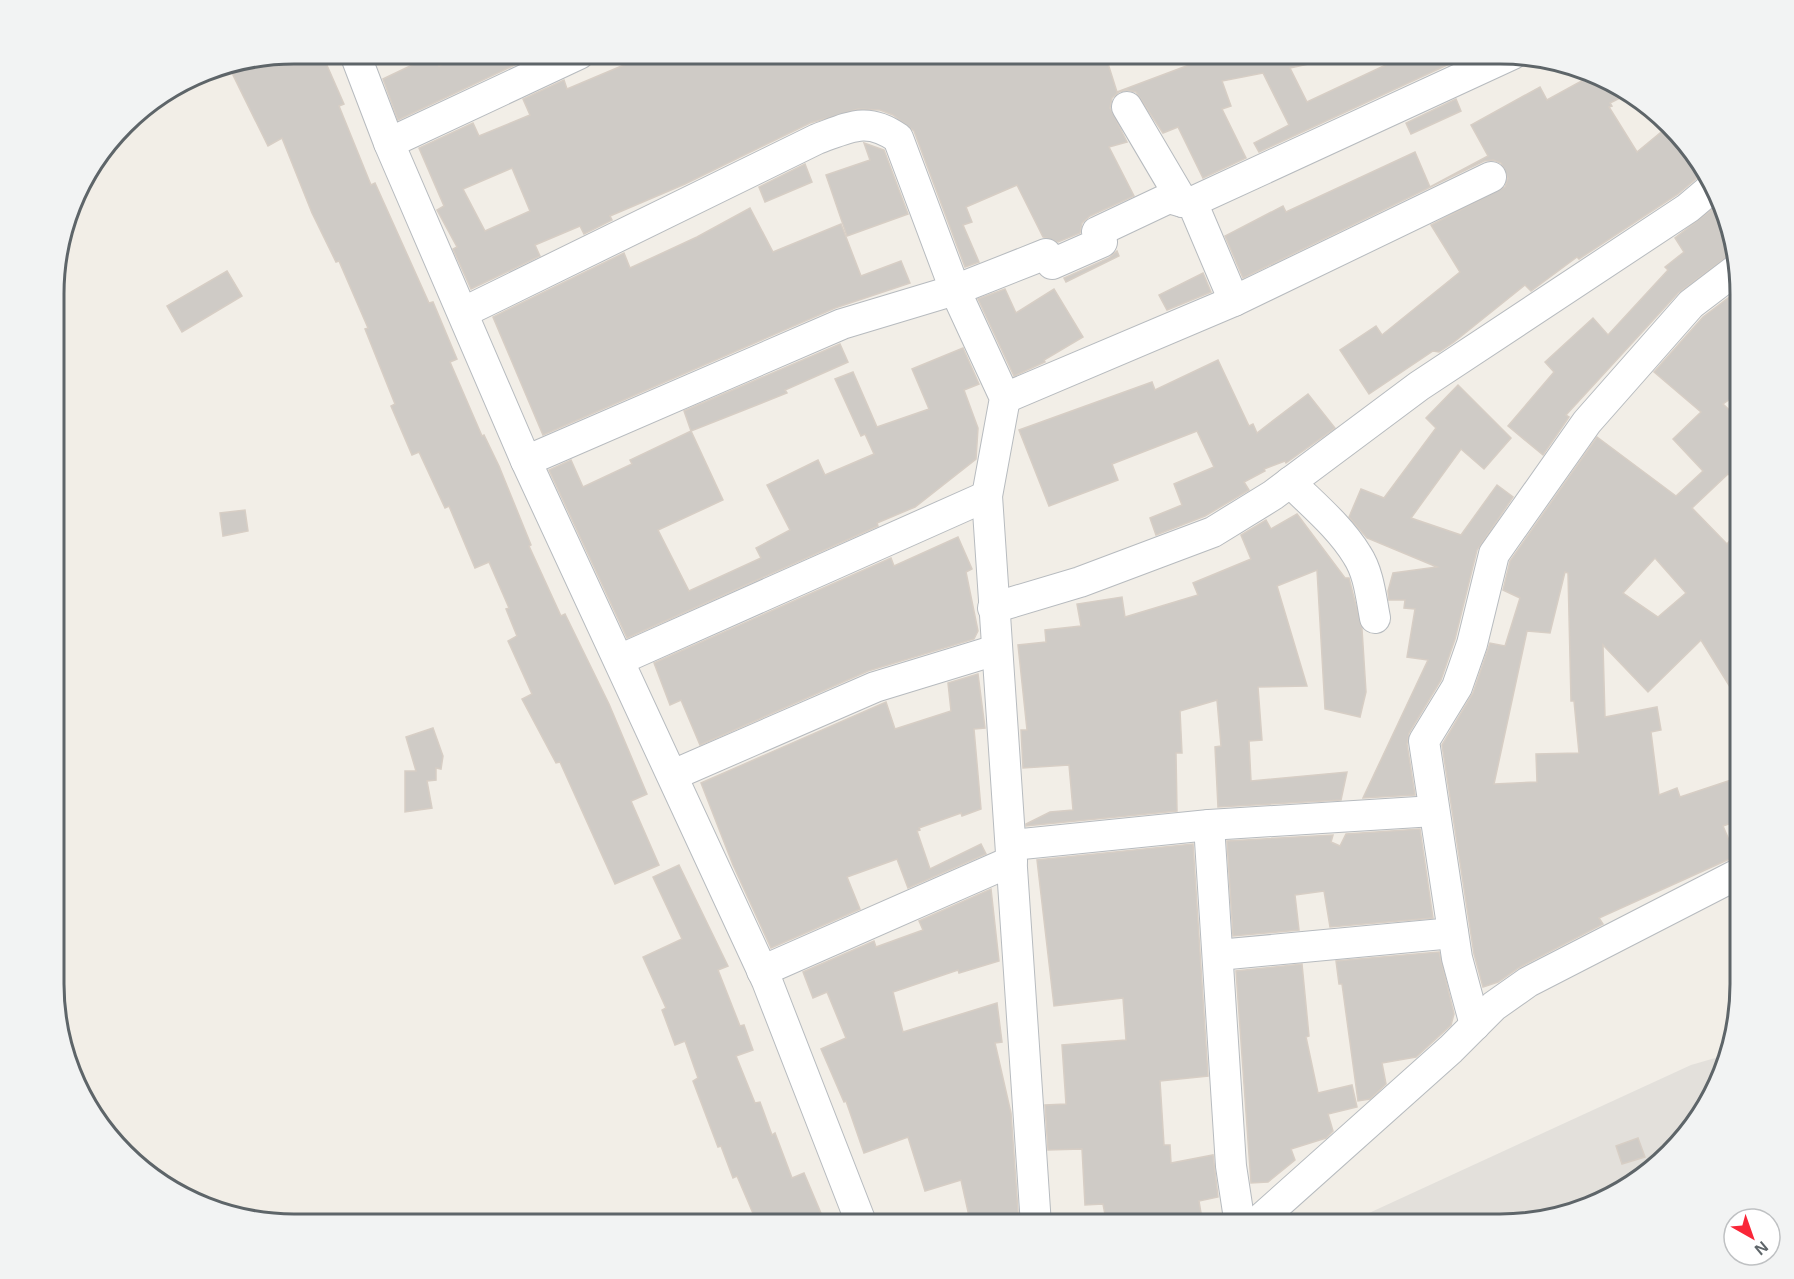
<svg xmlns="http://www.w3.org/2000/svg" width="1794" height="1279" font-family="Helvetica,sans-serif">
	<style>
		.industrial { fill: #e3e0db }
		.building { fill: #cfcbc6; stroke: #d7cec5; stroke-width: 1.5; fill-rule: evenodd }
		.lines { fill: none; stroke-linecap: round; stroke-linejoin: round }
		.street-casing { stroke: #b7bbbf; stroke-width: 32 }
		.street { stroke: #fff; stroke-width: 30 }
		.rim { fill: none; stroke: #5e6569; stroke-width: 3 }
	</style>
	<rect width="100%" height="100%" fill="#f2eee7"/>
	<path class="industrial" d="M 1729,1054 L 1727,1062 L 1690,1131 L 1606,1200 L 1500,1225 L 1343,1225 L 1691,1065 Z"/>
	<g class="building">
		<path d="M 294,54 L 322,54 L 344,104 L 339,106 L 371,185 L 375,183 L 429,303 L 433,302 L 457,359 L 450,362 L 482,436 L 484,435 L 499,466 L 531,545 L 529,546 L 561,616 L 565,614 L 609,704 L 647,794 L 631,801 L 659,865 L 615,884 L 560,762 L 556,763 L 522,699 L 532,694 L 508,641 L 517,636 L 506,609 L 509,608 L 489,562 L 475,568 L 449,506 L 445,508 L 419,452 L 412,455 L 391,406 L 395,404 L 365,329 L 368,328 L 339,261 L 336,262 L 312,213 L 282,138 L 268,146 L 229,67 Z"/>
		<path d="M 466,54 L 538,54 L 398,120 L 383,79 L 433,55 L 439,66 Z"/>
		<path d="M 643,54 L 1105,54 L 1117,92 L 1205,59 L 1204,54 L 1308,54 L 1309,64 L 1290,68 L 1307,102 L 1409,54 L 1458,54 L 1460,59 L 1259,152 L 1254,143 L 1289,125 L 1263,73 L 1222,81 L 1231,106 L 1222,109 L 1246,158 L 1203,178 L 1178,127 L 1163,133 L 1136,92 L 1127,90 L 1119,92 L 1112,98 L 1110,108 L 1127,142 L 1109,147 L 1134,196 L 1090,216 L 1082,223 L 1080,233 L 1058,242 L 1043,237 L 1017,185 L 966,207 L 972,222 L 963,225 L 979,262 L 965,267 L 914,131 L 893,115 L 880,110 L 858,109 L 810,123 L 685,184 L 610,216 L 612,220 L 584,234 L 580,226 L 535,245 L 540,256 L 471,289 L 453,249 L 457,247 L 437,210 L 444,206 L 419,148 L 473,123 L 479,136 L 530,115 L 523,99 L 564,80 L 567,89 L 631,62 L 630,60 ZM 512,168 L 530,211 L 485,231 L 463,189 Z"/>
		<path d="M 1594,74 L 1628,94 L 1610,103 L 1612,106 L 1609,107 L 1637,152 L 1666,128 L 1703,173 L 1678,194 L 1579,259 L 1577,257 L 1531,291 L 1525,285 L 1454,342 L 1439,352 L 1433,351 L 1369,394 L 1340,350 L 1376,326 L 1382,335 L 1460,272 L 1431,225 L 1505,187 L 1508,178 L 1501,163 L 1493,160 L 1484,161 L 1243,278 L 1225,236 L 1283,206 L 1286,212 L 1415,152 L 1430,187 L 1488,156 L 1471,125 L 1540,87 L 1547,100 Z"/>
		<path d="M 1456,99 L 1461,111 L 1411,134 L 1406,123 Z"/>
		<path d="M 864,143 L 884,150 L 908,214 L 847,236 L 826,175 L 870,160 Z"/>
		<path d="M 805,164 L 812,182 L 765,202 L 759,187 Z"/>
		<path d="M 1719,204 L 1732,253 L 1678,293 L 1566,415 L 1569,417 L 1543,455 L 1508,426 L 1554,372 L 1545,362 L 1593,318 L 1608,335 L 1668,270 L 1665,267 L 1684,252 L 1675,238 Z"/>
		<path d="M 750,208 L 773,252 L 841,224 L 861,276 L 901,261 L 910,283 L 835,308 L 543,435 L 493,317 L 624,253 L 630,268 L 697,237 Z"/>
		<path d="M 1117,251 L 1119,256 L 1066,282 L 1064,278 L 1109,258 Z"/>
		<path d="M 227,271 L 242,296 L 182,332 L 167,306 Z"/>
		<path d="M 1203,273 L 1211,292 L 1167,310 L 1159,295 Z"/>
		<path d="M 1005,289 L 1016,313 L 1054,289 L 1083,337 L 1044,360 L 1045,362 L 1014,376 L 978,299 Z"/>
		<path d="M 1740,289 L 1740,392 L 1723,404 L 1740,420 L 1740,484 L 1728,474 L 1692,508 L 1727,544 L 1740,529 L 1740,703 L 1701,640 L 1648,692 L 1603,645 L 1605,717 L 1657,707 L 1661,730 L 1651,732 L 1659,795 L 1677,788 L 1680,797 L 1740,777 L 1740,820 L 1723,826 L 1736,856 L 1599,918 L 1603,924 L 1520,967 L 1498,982 L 1483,987 L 1474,954 L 1442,745 L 1473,693 L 1490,643 L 1505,646 L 1520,598 L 1503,590 L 1510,561 L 1597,437 L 1676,496 L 1703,471 L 1673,439 L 1701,412 L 1654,372 L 1703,317 ZM 1655,558 L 1686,593 L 1658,617 L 1623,593 ZM 1565,572 L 1568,573 L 1571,701 L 1574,701 L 1579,753 L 1536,754 L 1537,782 L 1494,784 L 1527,631 L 1550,633 Z"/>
		<path d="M 840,344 L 848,362 L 785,390 L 787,393 L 691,431 L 684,411 Z"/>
		<path d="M 963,348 L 979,384 L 964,390 L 978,428 L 976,459 L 915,507 L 877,523 L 878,526 L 627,638 L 549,470 L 571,460 L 583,487 L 632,464 L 630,460 L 691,431 L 723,500 L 658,530 L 689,591 L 761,558 L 756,548 L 790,530 L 767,485 L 818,460 L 825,475 L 874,454 L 865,434 L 861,436 L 835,379 L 853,372 L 877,427 L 929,409 L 912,369 Z"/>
		<path d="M 1218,360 L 1249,426 L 1253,424 L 1257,433 L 1308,394 L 1335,428 L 1286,463 L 1285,461 L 1264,469 L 1265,471 L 1244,482 L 1249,490 L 1205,516 L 1156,535 L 1150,518 L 1182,505 L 1174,484 L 1214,467 L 1197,431 L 1112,464 L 1118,480 L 1049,506 L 1019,430 L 1152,382 L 1155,390 Z"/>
		<path d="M 1458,385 L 1511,438 L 1484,469 L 1461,449 L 1411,518 L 1461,535 L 1497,485 L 1513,497 L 1477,550 L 1455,639 L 1441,680 L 1409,733 L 1407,744 L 1415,795 L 1363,798 L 1428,660 L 1407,657 L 1415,609 L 1404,608 L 1405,600 L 1389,600 L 1388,591 L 1393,573 L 1437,567 L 1367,538 L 1349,517 L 1361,489 L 1384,498 L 1436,428 L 1426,418 Z"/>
		<path d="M 245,510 L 248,531 L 223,536 L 220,513 Z"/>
		<path d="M 1297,514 L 1345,578 L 1349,578 L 1362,629 L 1366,692 L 1360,717 L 1325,709 L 1317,570 L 1277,586 L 1307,686 L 1258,687 L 1262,740 L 1249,741 L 1251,781 L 1347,772 L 1341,800 L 1218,807 L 1215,747 L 1221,746 L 1217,700 L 1180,711 L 1182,753 L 1176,753 L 1177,811 L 1026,826 L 1026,824 L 1050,812 L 1073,810 L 1069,765 L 1023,768 L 1021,730 L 1027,730 L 1018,645 L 1046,642 L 1045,630 L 1081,626 L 1077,604 L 1122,597 L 1125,617 L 1198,595 L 1193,583 L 1251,559 L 1241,535 L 1266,520 L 1271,529 Z"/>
		<path d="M 958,537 L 972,569 L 966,572 L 978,631 L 974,639 L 868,671 L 700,745 L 681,700 L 670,705 L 654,663 L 891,558 L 894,566 Z"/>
		<path d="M 978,674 L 985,728 L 974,729 L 981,809 L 962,816 L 961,813 L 919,828 L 920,830 L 917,831 L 930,869 L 981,844 L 986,854 L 908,888 L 897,859 L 847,877 L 860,909 L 771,948 L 733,865 L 701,783 L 886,702 L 895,729 L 951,711 L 948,683 Z"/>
		<path d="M 433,728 L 443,756 L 441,769 L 436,768 L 436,780 L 427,781 L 432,808 L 405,812 L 405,771 L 416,771 L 406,737 Z"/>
		<path d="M 1420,829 L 1433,918 L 1330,927 L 1324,891 L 1295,895 L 1299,930 L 1233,936 L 1227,841 L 1333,835 L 1331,842 L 1340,846 L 1346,834 Z"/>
		<path d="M 1193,844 L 1208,1076 L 1160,1081 L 1164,1145 L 1170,1145 L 1171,1163 L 1213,1155 L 1218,1197 L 1199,1201 L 1203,1225 L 1107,1225 L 1103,1204 L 1085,1205 L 1082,1149 L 1048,1150 L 1045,1105 L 1066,1104 L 1062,1045 L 1126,1040 L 1123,998 L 1054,1006 L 1037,860 Z"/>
		<path d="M 679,865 L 728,966 L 718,970 L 740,1026 L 744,1025 L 753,1050 L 736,1056 L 755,1103 L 760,1102 L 772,1135 L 775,1133 L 792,1178 L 804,1173 L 826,1225 L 758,1225 L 737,1176 L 733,1178 L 721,1146 L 718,1147 L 693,1081 L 698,1078 L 685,1041 L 675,1045 L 662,1010 L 666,1008 L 643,957 L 682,939 L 653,877 Z"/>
		<path d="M 991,889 L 999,961 L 959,973 L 958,970 L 893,992 L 903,1032 L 997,1003 L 1002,1042 L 995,1043 L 1011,1113 L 1019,1225 L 971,1225 L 961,1180 L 925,1191 L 908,1137 L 864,1153 L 846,1101 L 844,1102 L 821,1049 L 846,1038 L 827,992 L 813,998 L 803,972 L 874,941 L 876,947 L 923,930 L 919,921 Z"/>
		<path d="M 1439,952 L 1454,1014 L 1451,1025 L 1416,1057 L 1382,1063 L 1386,1084 L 1370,1099 L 1358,1101 L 1342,984 L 1339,984 L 1336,961 Z"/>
		<path d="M 1302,964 L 1309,1036 L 1306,1037 L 1318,1093 L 1352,1085 L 1357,1107 L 1328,1114 L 1333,1131 L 1326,1138 L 1291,1149 L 1295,1160 L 1268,1182 L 1251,1183 L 1236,971 Z"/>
		<path d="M 1638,1138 L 1645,1157 L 1622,1164 L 1616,1146 Z"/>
	</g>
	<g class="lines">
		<g class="street-casing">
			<g id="street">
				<path d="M 355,54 L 389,143 L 526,461 L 767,981 L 862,1225"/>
				<path d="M 1127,107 L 1183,202 L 1192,202 L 1234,301"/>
				<path d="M 389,143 L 579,54"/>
				<path d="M 1192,202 L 1513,54"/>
				<path d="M 464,312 L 817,139 C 850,127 867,116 898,138 L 955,290 L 1005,398 L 987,496 L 1036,1225"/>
				<path d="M 1005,398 L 1234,301 L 1491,177"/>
				<path d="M 526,461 L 842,324 L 955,290 L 1046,254 L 1052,264 L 1102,242 L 1097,232 L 1169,198 L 1183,202"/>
				<path d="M 1290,482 C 1313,505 1340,527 1357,555 C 1369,573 1371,598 1375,618"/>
				<path d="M 993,608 L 1080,582 L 1213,532 L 1273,495 L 1419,386 L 1688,208 L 1714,186"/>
				<path d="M 619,660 L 987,496"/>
				<path d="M 673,775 L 875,687 L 996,650"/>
				<path d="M 1209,825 L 1231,1166 L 1240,1225"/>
				<path d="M 1012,845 L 1209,825 L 1434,811"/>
				<path d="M 1218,955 L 1453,933"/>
				<path d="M 762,971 L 1012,861"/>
				<path d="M 1475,1025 L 1457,958 L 1424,741 L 1457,687 L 1472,644 L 1494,554 L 1587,422 L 1691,304 L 1737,269"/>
				<path d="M 1254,1225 L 1451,1049 L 1494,1006 L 1528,982 L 1740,873"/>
			</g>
		</g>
		<use href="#street" class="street"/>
	</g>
	<path d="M0 0H1794V1279H0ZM294 64H1500A230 230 0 0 1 1730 294V984A230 230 0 0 1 1500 1214H294A230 230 0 0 1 64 984V294A230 230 0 0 1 294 64Z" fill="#f2f3f3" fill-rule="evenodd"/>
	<path class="rim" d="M294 64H1500A230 230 0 0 1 1730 294V984A230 230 0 0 1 1500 1214H294A230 230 0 0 1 64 984V294A230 230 0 0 1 294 64Z"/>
	<g transform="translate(1752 1237) rotate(140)"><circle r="28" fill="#ffffff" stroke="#bfc1c3" stroke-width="1.5"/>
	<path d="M0-4.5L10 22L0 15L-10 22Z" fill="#f92638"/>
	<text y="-9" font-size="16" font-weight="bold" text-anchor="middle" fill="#5e6569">N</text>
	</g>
</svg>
